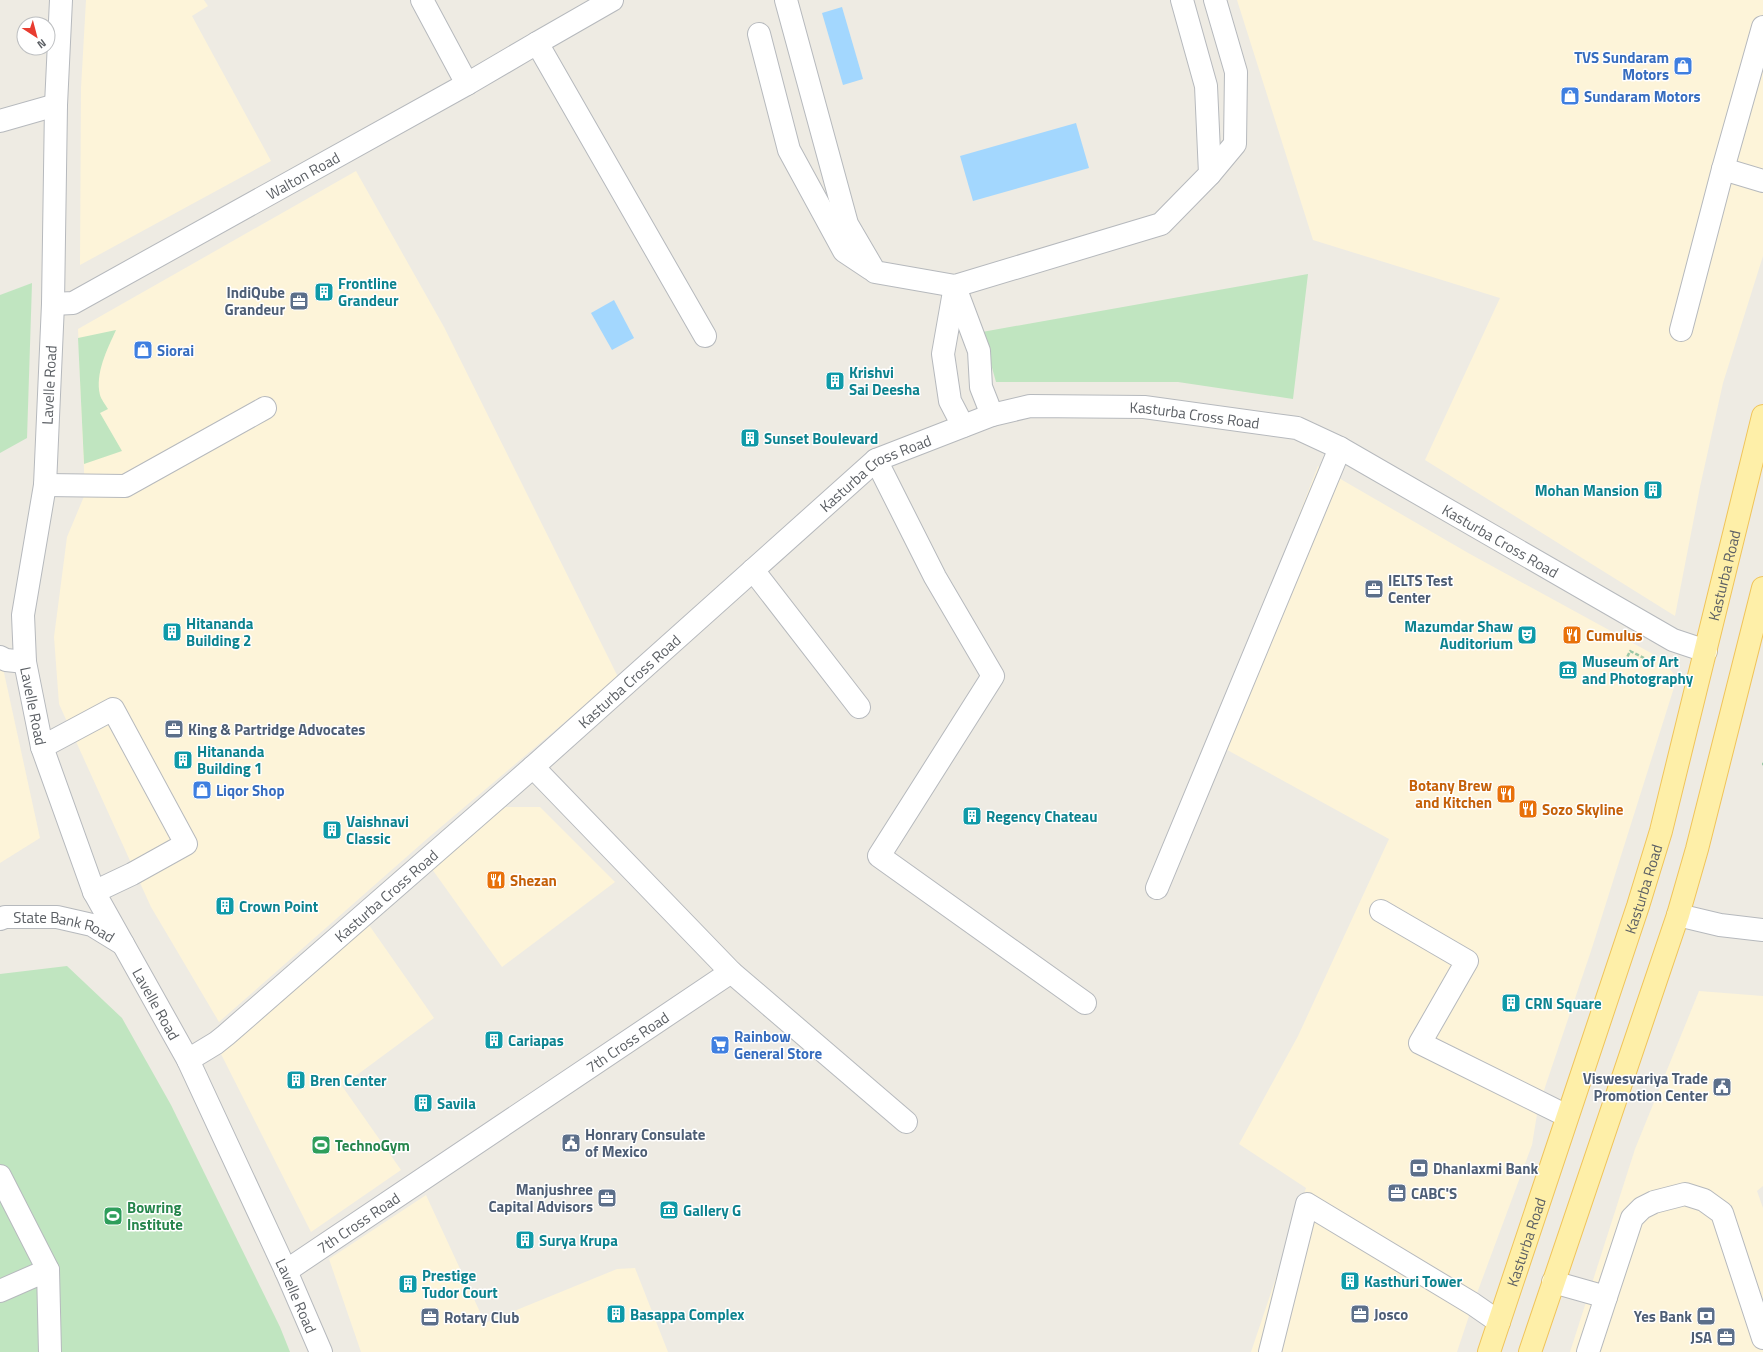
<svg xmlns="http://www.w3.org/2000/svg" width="1763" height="1352" font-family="'Titillium Web',sans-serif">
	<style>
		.commercial { fill: #fdf4d9 }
		.green { fill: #c0e5c0 }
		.water { fill: #a3d7fe }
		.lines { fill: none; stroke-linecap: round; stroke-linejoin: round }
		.minor-casing { stroke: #b6b9bd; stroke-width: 24 }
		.major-casing { stroke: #f0c45a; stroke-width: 24 }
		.path { stroke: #99c6a5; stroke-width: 2.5; stroke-dasharray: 4 2; stroke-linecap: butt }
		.minor { stroke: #fff; stroke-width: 22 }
		.major { stroke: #feefa8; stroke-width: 22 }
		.labels { text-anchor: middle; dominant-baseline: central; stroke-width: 3; stroke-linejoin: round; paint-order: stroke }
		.shop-label { font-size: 15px; font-weight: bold; fill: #366cbe; stroke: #fff; text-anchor: start }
		.street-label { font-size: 15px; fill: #5b5f64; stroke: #fff }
		.culture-label { font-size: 15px; font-weight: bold; fill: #0d838f; stroke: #fff; text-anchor: start }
		.service-label { font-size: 15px; font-weight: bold; fill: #4e5e75; stroke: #fff; text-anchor: start }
		.food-label { font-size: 15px; font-weight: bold; fill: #c56008; stroke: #fff; text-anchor: start }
		.leisure-label { font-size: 15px; font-weight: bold; fill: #27864d; stroke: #fff; text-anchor: start }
	</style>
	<rect width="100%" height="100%" fill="#eeebe3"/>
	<g class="commercial">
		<path d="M 86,0 L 204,0 L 208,6 L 192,16 L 271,161 L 80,265 L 81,88 Z"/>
		<path d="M 1237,0 L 1763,0 L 1763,256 L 1723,383 L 1700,487 L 1675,616 L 1425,460 L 1500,298 L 1313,240 Z"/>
		<path d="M 356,171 L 444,327 L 618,677 L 428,838 L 219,1022 L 151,907 L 59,704 L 54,637 L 67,537 L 85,494 L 78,329 Z"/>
		<path d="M 1318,466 L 1470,554 L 1662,659 L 1677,678 L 1591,951 L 1538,1108 L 1532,1145 L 1473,1304 L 1457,1352 L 1251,1352 L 1306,1188 L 1239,1144 L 1298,1036 L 1389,839 L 1211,741 Z"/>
		<path d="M 0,667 L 3,668 L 40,838 L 0,863 Z"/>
		<path d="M 505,807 L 540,807 L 615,882 L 502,967 L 432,869 Z"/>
		<path d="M 369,925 L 434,1018 L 342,1086 L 401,1170 L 311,1232 L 221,1054 Z"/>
		<path d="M 1699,991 L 1763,996 L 1763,1186 L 1757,1191 L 1763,1208 L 1763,1352 L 1570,1352 L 1635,1149 Z"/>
		<path d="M 426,1195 L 485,1323 L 617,1269 L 635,1268 L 668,1352 L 361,1352 L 329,1259 Z"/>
	</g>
	<g class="green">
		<path d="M 1308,274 L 1293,399 L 1178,382 L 996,382 L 982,332 Z"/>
		<path d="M 32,283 L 27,438 L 0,453 L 0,295 Z"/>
		<path d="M 116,330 C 107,350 95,373 100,395 C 101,399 105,404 108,409 L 100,413 L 122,451 L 84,464 L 78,338 Z"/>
		<path d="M 67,966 L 122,1018 L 171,1105 L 280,1327 L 290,1352 L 0,1352 L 0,974 Z"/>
	</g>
	<g class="water">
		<path d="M 842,7 L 863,79 L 843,85 L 822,13 Z"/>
		<path d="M 1076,123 L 1089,168 L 973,201 L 960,156 Z"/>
		<path d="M 614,300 L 634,338 L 612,350 L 591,313 Z"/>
	</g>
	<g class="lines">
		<g class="minor-casing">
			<g id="minor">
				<path id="s1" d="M 61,0 L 56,105 L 53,304 L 45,485 L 23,615 L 25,662 L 42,747 L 94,892 L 188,1060 L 286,1271 L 321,1352"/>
				<path d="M 786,0 L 847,224 L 875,272 L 955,286 L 1161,224 L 1210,174 L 1206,86 L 1182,0"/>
				<path d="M 759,34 L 789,150 L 844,251 L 871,269"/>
				<path d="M 537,43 L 612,0"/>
				<path d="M 467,84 L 537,43 L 705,336"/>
				<path d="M 0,121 L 56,105"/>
				<path d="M 1723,169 L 1763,181"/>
				<path d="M 1210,174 L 1235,144 L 1236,72 L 1215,0"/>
				<path d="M 955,286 L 943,354 L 950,401 L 963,426"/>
				<path d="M 955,287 L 979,351 L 981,387 L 992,415"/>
				<path id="s2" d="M 53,304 L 73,303 L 467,84 L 422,0"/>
				<path d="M 1681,330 L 1723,169 L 1763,27"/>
				<path d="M 876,460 L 935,577 L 993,676 L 879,856 L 1085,1003"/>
				<path d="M 45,485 L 125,486 L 265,408"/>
				<path d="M 753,570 L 859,707"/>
				<path d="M 0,657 L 6,660 L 25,662"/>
				<path d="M 42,747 L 113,709 L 186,844 L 132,874 L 94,892"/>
				<path d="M 1157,888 L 1340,448"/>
				<path d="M 1381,911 L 1467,961 L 1420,1043 L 1567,1116"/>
				<path d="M 1678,915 L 1720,925 L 1763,930"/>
				<path id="s3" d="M 0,919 L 5,917 L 57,917 L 92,925 L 123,944"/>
				<path d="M 731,972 L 906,1122"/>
				<path id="s4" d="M 188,1060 L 216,1043 L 226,1035 L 533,767 L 876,460 L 992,415 L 1030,406 L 1144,407 L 1297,428 L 1340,448 L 1673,640 L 1706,651"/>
				<path d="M 0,1176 L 48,1270"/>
				<path id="s5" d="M 286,1271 L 731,972 L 533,767"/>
				<path d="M 1553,1282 L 1606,1297 L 1588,1352"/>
				<path d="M 0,1291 L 48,1270 L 50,1352"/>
				<path d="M 1606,1297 L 1632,1218 L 1642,1208 L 1654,1202 L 1685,1194 L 1704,1200 L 1722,1213 L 1763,1338"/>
				<path d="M 1270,1352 L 1307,1204 L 1473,1304 L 1499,1322"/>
			</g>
		</g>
		<g class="major-casing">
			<g id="major">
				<path id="s6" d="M 1489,1352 L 1638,906 L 1661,831 L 1763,416"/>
				<path d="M 1530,1352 L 1678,915 L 1697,849 L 1763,588"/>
			</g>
		</g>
		<g class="path">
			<path d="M 1625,662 L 1630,651 L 1644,658"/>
			<path d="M 1762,764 L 1763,764"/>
		</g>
		<use href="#minor" class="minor"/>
		<use href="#major" class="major"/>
	</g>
	<defs>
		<g id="shop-square" transform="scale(1)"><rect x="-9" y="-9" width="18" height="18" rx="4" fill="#3f7fe0" stroke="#fff"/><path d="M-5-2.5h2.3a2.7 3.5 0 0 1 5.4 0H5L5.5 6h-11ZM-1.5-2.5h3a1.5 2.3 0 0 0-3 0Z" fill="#fff"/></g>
		<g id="building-square" transform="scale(1)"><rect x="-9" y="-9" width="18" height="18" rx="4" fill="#0f9aa8" stroke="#fff"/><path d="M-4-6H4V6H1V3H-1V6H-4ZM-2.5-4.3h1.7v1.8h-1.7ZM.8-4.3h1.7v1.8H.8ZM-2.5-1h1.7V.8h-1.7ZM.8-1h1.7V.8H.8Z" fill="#fff"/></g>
		<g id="office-square" transform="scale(1)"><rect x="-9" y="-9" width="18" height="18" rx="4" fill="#5c6f8a" stroke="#fff"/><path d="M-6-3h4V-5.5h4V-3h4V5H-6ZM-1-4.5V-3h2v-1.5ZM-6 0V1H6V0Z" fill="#fff"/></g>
		<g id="theatre-square" transform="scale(1)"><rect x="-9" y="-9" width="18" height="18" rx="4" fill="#0f9aa8" stroke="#fff"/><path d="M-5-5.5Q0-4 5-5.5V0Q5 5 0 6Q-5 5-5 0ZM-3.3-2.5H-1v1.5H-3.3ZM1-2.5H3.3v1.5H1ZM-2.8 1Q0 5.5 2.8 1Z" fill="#fff"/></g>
		<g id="restaurant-square" transform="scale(1)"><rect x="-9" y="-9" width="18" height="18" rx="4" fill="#e8710a" stroke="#fff"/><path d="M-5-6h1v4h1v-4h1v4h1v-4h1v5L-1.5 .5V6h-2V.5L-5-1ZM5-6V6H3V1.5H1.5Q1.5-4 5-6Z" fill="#fff"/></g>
		<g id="museum-square" transform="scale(1)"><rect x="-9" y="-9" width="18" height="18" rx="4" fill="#0f9aa8" stroke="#fff"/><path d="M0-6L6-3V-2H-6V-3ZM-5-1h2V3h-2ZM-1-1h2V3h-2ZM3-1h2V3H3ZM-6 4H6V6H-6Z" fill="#fff"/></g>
		<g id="supermarket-square" transform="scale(1)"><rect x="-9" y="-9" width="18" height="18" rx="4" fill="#3f7fe0" stroke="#fff"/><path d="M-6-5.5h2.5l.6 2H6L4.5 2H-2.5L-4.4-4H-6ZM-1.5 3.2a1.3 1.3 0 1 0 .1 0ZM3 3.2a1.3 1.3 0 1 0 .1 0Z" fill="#fff"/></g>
		<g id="civic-square" transform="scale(1)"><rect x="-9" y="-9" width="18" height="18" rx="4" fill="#5c6f8a" stroke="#fff"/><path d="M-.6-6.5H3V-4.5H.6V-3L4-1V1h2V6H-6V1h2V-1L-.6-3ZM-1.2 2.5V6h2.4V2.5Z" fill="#fff"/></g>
		<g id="stadium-square" transform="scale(1)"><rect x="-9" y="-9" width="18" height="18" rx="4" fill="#2e9e5b" stroke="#fff"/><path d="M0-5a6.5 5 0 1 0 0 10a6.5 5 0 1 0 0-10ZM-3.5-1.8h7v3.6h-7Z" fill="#fff"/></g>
		<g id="bank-square" transform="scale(1)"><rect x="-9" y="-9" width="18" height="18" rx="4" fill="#5c6f8a" stroke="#fff"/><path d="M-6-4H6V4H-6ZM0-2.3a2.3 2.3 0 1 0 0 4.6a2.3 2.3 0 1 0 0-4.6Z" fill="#fff"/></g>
	</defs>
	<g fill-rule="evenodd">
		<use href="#shop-square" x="1683" y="66"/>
		<use href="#shop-square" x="1570" y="96"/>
		<use href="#building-square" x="324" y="292"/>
		<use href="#office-square" x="299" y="301"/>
		<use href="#shop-square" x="143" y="350"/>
		<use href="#building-square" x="835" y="381"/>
		<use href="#building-square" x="750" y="438"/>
		<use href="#building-square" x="1653" y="490"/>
		<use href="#office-square" x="1374" y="589"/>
		<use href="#building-square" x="172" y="632"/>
		<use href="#theatre-square" x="1527" y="635"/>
		<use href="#restaurant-square" x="1572" y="635"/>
		<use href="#museum-square" x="1568" y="670"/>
		<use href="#office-square" x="174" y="729"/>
		<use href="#building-square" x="183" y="760"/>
		<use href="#shop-square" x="202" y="790"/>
		<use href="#restaurant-square" x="1506" y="794"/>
		<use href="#restaurant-square" x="1528" y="809"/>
		<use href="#building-square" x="972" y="816"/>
		<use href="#building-square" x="332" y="830"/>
		<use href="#restaurant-square" x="496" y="880"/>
		<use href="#building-square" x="225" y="906"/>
		<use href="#building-square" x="1511" y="1003"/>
		<use href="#building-square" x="494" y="1040"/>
		<use href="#supermarket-square" x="720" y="1045"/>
		<use href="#building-square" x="296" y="1080"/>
		<use href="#civic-square" x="1722" y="1087"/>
		<use href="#building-square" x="423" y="1103"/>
		<use href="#civic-square" x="571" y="1143"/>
		<use href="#stadium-square" x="321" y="1145"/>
		<use href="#bank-square" x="1419" y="1168"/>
		<use href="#office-square" x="1397" y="1193"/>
		<use href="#office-square" x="607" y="1198"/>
		<use href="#museum-square" x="669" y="1210"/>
		<use href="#stadium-square" x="113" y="1216"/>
		<use href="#building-square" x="525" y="1240"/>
		<use href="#building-square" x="1350" y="1281"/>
		<use href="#building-square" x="408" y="1284"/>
		<use href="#building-square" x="616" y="1314"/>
		<use href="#office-square" x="1360" y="1314"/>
		<use href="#bank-square" x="1706" y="1316"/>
		<use href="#office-square" x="430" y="1317"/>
		<use href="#office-square" x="1726" y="1337"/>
	</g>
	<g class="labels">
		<g class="shop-label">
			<text x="1669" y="57" text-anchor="end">TVS Sundaram<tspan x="1669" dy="17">Motors</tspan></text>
			<text x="1584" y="96">Sundaram Motors</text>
			<text x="157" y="350">Siorai</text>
			<text x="216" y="790">Liqor Shop</text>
			<text x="734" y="1036">Rainbow<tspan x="734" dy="17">General Store</tspan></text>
		</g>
		<g class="street-label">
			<text stroke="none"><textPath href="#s2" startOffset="283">Walton Road</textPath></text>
			<text transform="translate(49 385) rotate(-87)">Lavelle Road</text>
			<text stroke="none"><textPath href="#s4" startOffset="1242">Kasturba Cross Road</textPath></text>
			<text stroke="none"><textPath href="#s4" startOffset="906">Kasturba Cross Road</textPath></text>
			<text stroke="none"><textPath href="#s4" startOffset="1578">Kasturba Cross Road</textPath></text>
			<text stroke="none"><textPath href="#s6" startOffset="812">Kasturba Road</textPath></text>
			<text stroke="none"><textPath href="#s4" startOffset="582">Kasturba Cross Road</textPath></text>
			<text stroke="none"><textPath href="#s1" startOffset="709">Lavelle Road</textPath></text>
			<text stroke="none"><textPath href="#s6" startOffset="488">Kasturba Road</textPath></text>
			<text stroke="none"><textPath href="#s4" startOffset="258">Kasturba Cross Road</textPath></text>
			<text stroke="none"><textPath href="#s3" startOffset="66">State Bank Road</textPath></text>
			<text stroke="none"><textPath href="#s1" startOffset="1033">Lavelle Road</textPath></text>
			<text stroke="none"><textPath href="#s5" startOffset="411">7th Cross Road</textPath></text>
			<text stroke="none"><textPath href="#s5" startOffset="87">7th Cross Road</textPath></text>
			<text stroke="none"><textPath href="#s6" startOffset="116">Kasturba Road</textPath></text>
			<text stroke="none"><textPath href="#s1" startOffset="1357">Lavelle Road</textPath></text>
		</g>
		<g class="culture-label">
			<text x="338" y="283">Frontline<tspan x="338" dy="17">Grandeur</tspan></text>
			<text x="849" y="372">Krishvi<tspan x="849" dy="17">Sai Deesha</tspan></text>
			<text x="764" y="438">Sunset Boulevard</text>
			<text x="1639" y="490" text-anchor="end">Mohan Mansion</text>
			<text x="186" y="623">Hitananda<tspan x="186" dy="17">Building 2</tspan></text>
			<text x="1513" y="626" text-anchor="end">Mazumdar Shaw<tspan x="1513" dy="17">Auditorium</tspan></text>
			<text x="1582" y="661">Museum of Art<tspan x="1582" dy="17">and Photography</tspan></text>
			<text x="197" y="751">Hitananda<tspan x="197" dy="17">Building 1</tspan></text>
			<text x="986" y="816">Regency Chateau</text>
			<text x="346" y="821">Vaishnavi<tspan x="346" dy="17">Classic</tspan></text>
			<text x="239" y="906">Crown Point</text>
			<text x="1525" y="1003">CRN Square</text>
			<text x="508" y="1040">Cariapas</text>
			<text x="310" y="1080">Bren Center</text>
			<text x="437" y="1103">Savila</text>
			<text x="683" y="1210">Gallery G</text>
			<text x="539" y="1240">Surya Krupa</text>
			<text x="422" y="1275">Prestige<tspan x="422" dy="17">Tudor Court</tspan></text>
			<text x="1364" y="1281">Kasthuri Tower</text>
			<text x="630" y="1314">Basappa Complex</text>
		</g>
		<g class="service-label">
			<text x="285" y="292" text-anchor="end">IndiQube<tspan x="285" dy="17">Grandeur</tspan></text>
			<text x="1388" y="580">IELTS Test<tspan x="1388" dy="17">Center</tspan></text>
			<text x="188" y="729">King &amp; Partridge Advocates</text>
			<text x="1708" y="1078" text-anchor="end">Viswesvariya Trade<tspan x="1708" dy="17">Promotion Center</tspan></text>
			<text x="585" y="1134">Honrary Consulate<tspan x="585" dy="17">of Mexico</tspan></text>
			<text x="1433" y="1168">Dhanlaxmi Bank</text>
			<text x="593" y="1189" text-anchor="end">Manjushree<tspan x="593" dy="17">Capital Advisors</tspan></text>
			<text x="1411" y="1193">CABC'S</text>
			<text x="1374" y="1314">Josco</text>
			<text x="1692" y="1316" text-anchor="end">Yes Bank</text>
			<text x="444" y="1317">Rotary Club</text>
			<text x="1712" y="1337" text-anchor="end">JSA</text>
		</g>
		<g class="food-label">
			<text x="1586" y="635">Cumulus</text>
			<text x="1492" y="785" text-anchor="end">Botany Brew<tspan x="1492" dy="17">and Kitchen</tspan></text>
			<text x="1542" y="809">Sozo Skyline</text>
			<text x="510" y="880">Shezan</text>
		</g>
		<g class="leisure-label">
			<text x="335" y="1145">TechnoGym</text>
			<text x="127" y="1207">Bowring<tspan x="127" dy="17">Institute</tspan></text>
		</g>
	</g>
	<g transform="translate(36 36) rotate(144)"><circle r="19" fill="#ffffff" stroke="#bdbfc1"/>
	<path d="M0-3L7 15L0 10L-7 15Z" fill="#e83c30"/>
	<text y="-6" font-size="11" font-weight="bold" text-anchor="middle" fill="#5b5f64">N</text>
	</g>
</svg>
